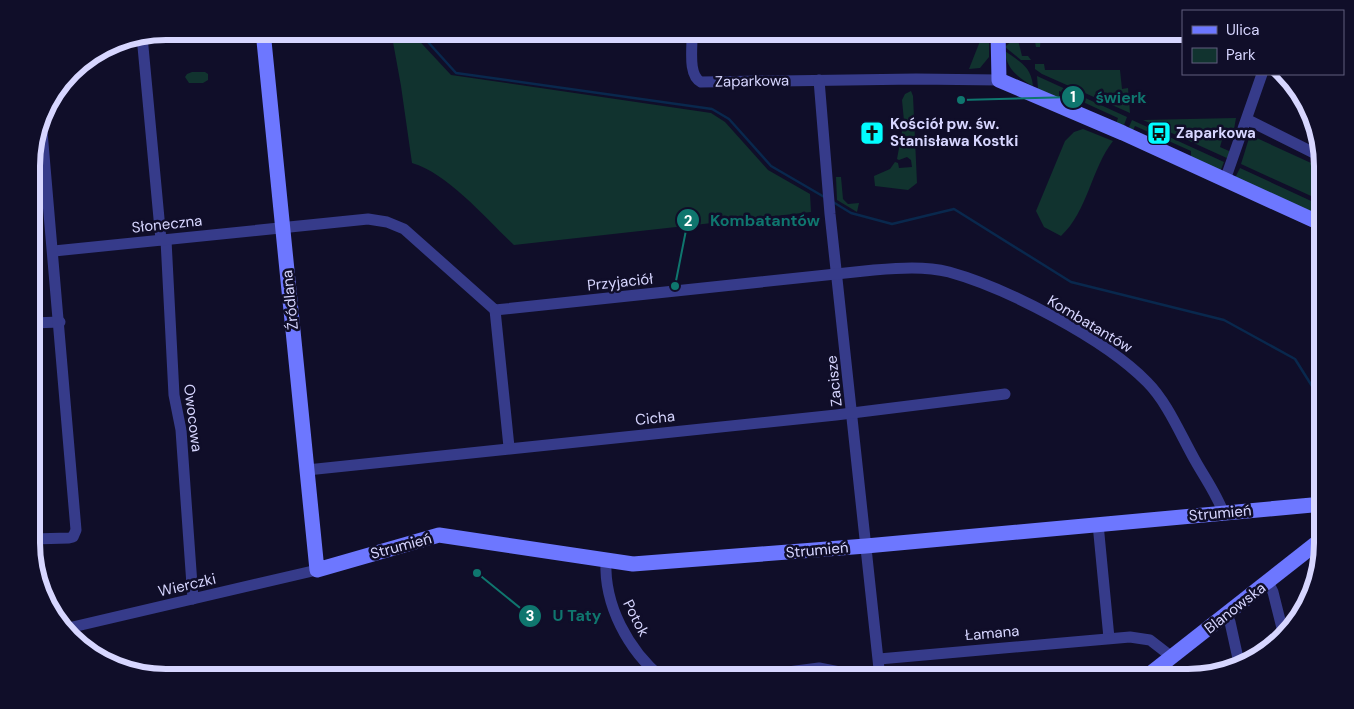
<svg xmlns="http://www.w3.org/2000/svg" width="1354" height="709" font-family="'DM Sans',sans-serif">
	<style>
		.green { fill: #11332f }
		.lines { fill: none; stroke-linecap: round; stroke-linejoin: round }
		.stream { stroke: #09284d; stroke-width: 2.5 }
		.street { stroke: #363b8a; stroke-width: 11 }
		.secondary { stroke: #6d77ff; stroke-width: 15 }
		.labels { text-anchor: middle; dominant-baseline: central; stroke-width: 5; stroke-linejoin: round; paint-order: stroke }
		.street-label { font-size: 15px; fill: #d7d6ff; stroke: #100e29 }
		.poi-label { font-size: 15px; font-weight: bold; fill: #d7d6ff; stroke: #100e29; text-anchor: start }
		.rim { fill: none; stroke: #d7d6ff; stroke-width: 6 }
		.leader { fill: none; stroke: #0f766e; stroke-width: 2 }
		.callout-dot { fill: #0f766e; stroke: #100e29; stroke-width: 2 }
		.mark-label { font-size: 15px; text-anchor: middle; font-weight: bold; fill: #fff }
		.callout-label { font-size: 16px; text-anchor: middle; font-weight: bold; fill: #0f766e; stroke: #100e29; stroke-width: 5; stroke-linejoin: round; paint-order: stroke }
	</style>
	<rect width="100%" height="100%" fill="#100e29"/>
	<g class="green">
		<path d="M 391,31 L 410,31 L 451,75 L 711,113 L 725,122 L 768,170 L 810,194 L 811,212 L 514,245 C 486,219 449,174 412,163 L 401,86 Z"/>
		<path d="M 984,31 L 989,31 L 989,57 L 980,68 L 969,69 Z"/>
		<path d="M 1033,31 L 1124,31 L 1124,33 L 1041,35 L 1040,47 L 1036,47 Z"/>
		<path d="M 1017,36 L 1022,56 L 1028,56 L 1031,60 L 1021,60 L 1005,47 Z"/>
		<path d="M 1005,51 C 1020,62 1031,66 1033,86 C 1018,78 1006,68 1005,51 Z"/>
		<path d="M 1035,64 L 1044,64 L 1045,70 L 1120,70 L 1122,89 L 1128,88 L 1130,113 L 1042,74 L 1035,69 Z"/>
		<path d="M 192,72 L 205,72 L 208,74 L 208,80 L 203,83 L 189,83 L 185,77 L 187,74 Z"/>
		<path d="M 1037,76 L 1127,117 L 1124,125 L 1116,124 L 1118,118 L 1059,91 L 1059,98 L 1038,89 Z"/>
		<path d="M 911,91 L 913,96 L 917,183 L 908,190 L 875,186 L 874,176 L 890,169 L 895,162 L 898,163 L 899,168 L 912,167 L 911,160 L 907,157 L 899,160 L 897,159 L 904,121 L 902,100 L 905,94 Z"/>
		<path d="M 1236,118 L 1233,135 L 1224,133 L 1220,147 L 1229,151 L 1229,159 L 1143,120 Z"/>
		<path d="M 1132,120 L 1224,162 L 1220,172 L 1191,158 L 1191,151 L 1135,126 L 1132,132 L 1129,127 Z"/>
		<path d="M 1083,129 L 1113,141 C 1091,169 1088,211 1061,236 L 1044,227 L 1036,211 L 1065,141 L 1074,132 Z"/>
		<path d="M 1250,135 L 1322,168 L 1322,201 L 1241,164 Z"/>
		<path d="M 1240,168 L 1322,206 L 1322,218 L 1235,178 Z"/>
		<path d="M 836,177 L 841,177 L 843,199 L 848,204 L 859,203 L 857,212 L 837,200 Z"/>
	</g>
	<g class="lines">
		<g class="stream">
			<path d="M 418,31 L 456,73 L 712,109 L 729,119 L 771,166 L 826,198"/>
			<path d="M 833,202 L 851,213 L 892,224 L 954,209 L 1071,282 L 1224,320 L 1295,359 L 1322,402"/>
		</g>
		<g class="street">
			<path d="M 692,31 C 693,45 687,75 701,82 L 916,79 L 999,80"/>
			<path d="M 142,36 L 161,240"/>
			<path d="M 819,80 L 830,214 L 880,678"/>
			<path d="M 1248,120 L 1322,157"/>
			<path d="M 1225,180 L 1262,74"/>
			<path d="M 166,240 L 174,395 L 181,430 L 193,599"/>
			<path d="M 54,251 L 368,219 L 387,222 L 404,229 L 495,310 L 874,270 C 899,268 925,266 949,272 C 1007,288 1105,339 1147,382 C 1168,403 1181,436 1196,462 C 1205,478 1217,495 1223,512"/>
			<path d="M 495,310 L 509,447"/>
			<path d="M 32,323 L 60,322"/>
			<path d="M 307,470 L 836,415 L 1005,394"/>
			<path d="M 1098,524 L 1109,638"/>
			<path d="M 32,539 L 69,538 L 73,537 L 76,530 L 41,120"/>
			<path d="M 606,561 C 604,605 628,650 662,678"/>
			<path d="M 1268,582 L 1273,592 L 1283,632"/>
			<path d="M 1226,615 L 1230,622 L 1239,663"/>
			<path d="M 64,629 L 317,570"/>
			<path d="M 879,659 L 1130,637 L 1150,640 L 1172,657"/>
			<path d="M 740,678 L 819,668 L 855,675 L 880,673"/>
		</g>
		<g class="secondary">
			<path d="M 263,31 L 317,570 L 439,535 L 633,564 L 866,546 L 1323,504"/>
			<path d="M 998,31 L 999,80 L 1123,133 L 1322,224"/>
			<path d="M 1146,677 L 1323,538"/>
		</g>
	</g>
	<defs>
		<g id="church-square" transform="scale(1.25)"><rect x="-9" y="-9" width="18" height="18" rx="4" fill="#02fdff" stroke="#100e29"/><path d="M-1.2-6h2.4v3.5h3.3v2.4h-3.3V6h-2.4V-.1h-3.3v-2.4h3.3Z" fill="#111"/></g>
		<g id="bus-square" transform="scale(1.25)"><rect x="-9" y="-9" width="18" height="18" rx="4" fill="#02fdff" stroke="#100e29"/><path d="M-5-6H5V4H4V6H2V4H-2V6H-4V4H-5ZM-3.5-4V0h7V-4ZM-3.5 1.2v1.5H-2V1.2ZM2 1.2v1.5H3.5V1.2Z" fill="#111"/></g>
	</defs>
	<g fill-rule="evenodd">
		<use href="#church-square" x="872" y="133"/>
		<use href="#bus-square" x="1159" y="133"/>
	</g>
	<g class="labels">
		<g class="street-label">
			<text transform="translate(752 81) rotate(-1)">Zaparkowa</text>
			<text transform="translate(167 224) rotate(-6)">Słoneczna</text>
			<text transform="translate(620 282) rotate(-6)">Przyjaciół</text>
			<text transform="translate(290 300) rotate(-96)">Źródlana</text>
			<text transform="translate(1090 324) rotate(31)">Kombatantów</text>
			<text transform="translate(834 381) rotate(-96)">Zacisze</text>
			<text transform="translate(193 418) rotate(83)">Owocowa</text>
			<text transform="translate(655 418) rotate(-6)">Cicha</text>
			<text transform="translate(1220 513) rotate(-5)">Strumień</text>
			<text transform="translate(401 546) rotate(-15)">Strumień</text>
			<text transform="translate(817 550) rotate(-5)">Strumień</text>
			<text transform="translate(187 585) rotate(-13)">Wierczki</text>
			<text transform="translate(1235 608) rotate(-38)">Blanowska</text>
			<text transform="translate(636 618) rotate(63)">Potok</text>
			<text transform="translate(992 633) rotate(-5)">Łamana</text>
		</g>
		<g class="poi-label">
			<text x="890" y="124">Kościół pw. św.<tspan x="890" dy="17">Stanisława Kostki</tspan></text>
			<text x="1176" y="133">Zaparkowa</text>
		</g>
	</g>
	<path d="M0 0H1354V709H0ZM166 40H1188A126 126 0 0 1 1314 166V543A126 126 0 0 1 1188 669H166A126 126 0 0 1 40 543V166A126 126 0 0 1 166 40Z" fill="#100e29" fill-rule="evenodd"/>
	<path class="rim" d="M166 40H1188A126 126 0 0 1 1314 166V543A126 126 0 0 1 1188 669H166A126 126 0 0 1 40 543V166A126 126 0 0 1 166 40Z"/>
	<path class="leader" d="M961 100L1073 97M675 286L688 220M477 573L530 616"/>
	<g class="callout-dot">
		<circle cx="961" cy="100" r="5"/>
		<circle cx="675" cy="286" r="5"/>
		<circle cx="477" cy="573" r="5"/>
		<circle cx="1073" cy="97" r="12"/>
		<circle cx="688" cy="220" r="12"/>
		<circle cx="530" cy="616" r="12"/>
	</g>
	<g class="mark-label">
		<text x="1073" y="102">1</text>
		<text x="688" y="226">2</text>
		<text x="530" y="621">3</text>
	</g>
	<g class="callout-label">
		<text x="1121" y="103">świerk</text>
		<text x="765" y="226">Kombatantów</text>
		<text x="577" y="621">U Taty</text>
	</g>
	<rect x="1182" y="10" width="162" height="65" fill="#100e29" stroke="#605e7f"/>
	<rect x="1192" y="26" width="25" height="8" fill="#6d77ff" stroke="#605e7f"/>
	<text x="1226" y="35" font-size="15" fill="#d7d6ff">Ulica</text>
	<rect x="1192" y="48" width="25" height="15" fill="#11332f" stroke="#605e7f"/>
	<text x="1226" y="60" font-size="15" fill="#d7d6ff">Park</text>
</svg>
